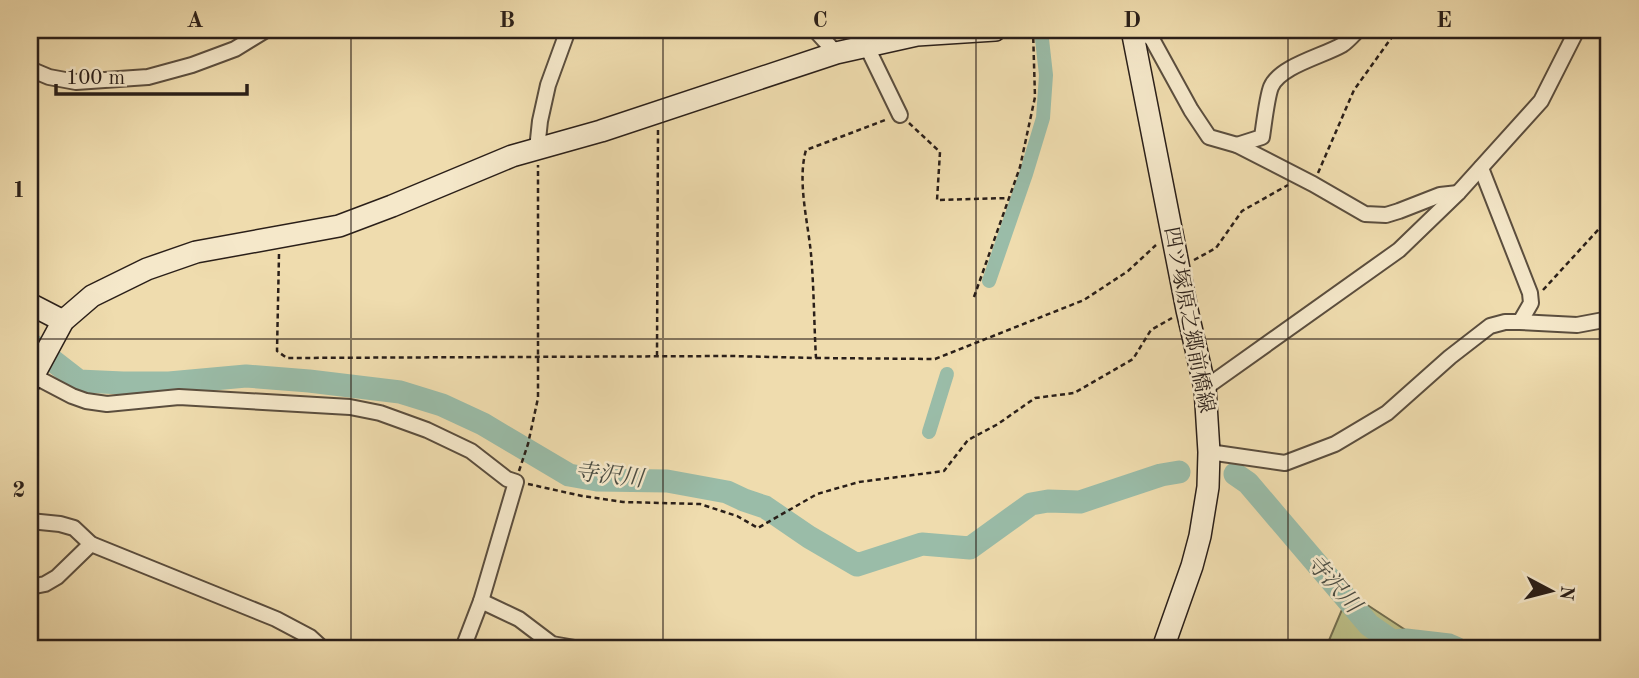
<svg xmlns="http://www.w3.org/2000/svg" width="1639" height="678" font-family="'Old Standard TT','Noto Serif JP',serif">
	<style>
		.green { fill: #bcbf88; stroke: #736f50; stroke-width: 2 }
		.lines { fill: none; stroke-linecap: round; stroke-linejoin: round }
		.canal { stroke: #9abca8; stroke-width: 14 }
		.river { stroke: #9abca8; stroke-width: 23 }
		.street-casing { stroke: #5b4e3e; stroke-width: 18 }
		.secondary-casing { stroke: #2a1f19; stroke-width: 24 }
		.path { stroke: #2a1f19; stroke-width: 2.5; stroke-dasharray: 5 3.5; stroke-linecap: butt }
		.street { stroke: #f5e8ca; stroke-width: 14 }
		.secondary { stroke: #f5e8ca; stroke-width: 21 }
		.grid { fill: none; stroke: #2a1f19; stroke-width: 2; stroke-opacity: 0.55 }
		.labels { text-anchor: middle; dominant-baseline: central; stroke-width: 5; stroke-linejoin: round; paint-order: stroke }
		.street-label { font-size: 21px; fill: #2a1f19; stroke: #f5e8ca }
		.water-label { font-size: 23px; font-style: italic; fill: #4c4e44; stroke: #f5e8ca }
		.neatline { fill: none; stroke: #2a1f19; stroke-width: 2.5 }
		.grid-label { font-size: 23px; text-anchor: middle; font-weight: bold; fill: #2a1f19 }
	</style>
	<rect width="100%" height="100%" fill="#efdcae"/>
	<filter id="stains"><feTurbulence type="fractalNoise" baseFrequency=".00286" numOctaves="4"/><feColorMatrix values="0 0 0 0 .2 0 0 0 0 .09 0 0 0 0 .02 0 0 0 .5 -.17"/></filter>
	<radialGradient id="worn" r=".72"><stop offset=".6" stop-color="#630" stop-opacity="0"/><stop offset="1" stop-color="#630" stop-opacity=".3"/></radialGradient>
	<path class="green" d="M 1349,593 L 1433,648 L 1328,648 L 1327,645 Z"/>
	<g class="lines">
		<g class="canal">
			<path d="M 989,281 L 1026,174 L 1043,118 L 1046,75 L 1041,30"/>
			<path d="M 929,432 L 947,374"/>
		</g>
		<g class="river">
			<path d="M 30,343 L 79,381 L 123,383 L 169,383 L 246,376 L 309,381 L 400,392 L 442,405 L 483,424 L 569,475 L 597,480 L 667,481 L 727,492 L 744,500 L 765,507 L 809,537 L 857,565 L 922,544 L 970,548 L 1031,504 L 1048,501 L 1080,502 L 1161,475 L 1179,472"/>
			<path d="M 1235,474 L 1248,483 L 1369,625 L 1392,641 L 1406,640 L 1449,645 L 1456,648"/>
		</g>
		<g class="street-casing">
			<g id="street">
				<path d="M 815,30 L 836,53"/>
				<path d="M 1132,30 L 1144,33 L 1152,39 L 1191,110 L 1209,137 L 1237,145 L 1313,184 L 1365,214 L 1386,215 L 1399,211 L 1440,195 L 1458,193"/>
				<path d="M 866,45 L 900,115"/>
				<path d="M 30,69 L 49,77 L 76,82 L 148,77 L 192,65 L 235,49 L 266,30"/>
				<path d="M 1237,145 L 1262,137 C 1264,124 1267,97 1271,87 C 1280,66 1323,56 1342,45 C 1348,41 1353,35 1358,30"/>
				<path d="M 537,149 L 540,121 L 548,85 L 568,30"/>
				<path d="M 1520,322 L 1577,325 L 1609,319"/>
				<path d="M 30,374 L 72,396 L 86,401 L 107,404 L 179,397 L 350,407 L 380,413 L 427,430 L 471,451 L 507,479 L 516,482 L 481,601 L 463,648"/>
				<path d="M 1205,388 L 1399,250 L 1458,193 L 1541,101 L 1577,30"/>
				<path d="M 1209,452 L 1285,463 L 1335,444 L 1387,413 L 1450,357 L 1490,326 L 1505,322 L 1520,322 L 1531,303 L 1530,293 L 1481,168"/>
				<path d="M 30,521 L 60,524 L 74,528 L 91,544 L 276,619 L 310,637 L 322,648"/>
				<path d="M 30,587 L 45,584 L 57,577 L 91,544"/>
				<path d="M 481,601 L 519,619 L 552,644 L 575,648"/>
			</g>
		</g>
		<g class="secondary-casing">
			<g id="secondary">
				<path d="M 1132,30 L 1187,310 L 1205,388 L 1209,452 L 1208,487 L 1200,536 L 1192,566 L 1163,648"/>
				<path d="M 30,304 L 63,321"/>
				<path d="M 30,382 L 63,321 L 92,296 L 147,269 L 196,252 L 339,226 L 392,206 L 512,156 L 601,131 L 836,53 L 917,35 L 995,30"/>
			</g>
		</g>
		<g class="path">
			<path d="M 909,123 L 940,152 L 937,200 L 1009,198"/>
			<path d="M 1318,173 L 1354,90 L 1397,30"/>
			<path d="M 279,254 L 277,351 L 287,358 L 730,356 L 816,358 C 814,324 814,288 811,254 C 808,222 797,181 806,150 L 888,119"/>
			<path d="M 1194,260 L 1216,248 L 1242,211 L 1288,185"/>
			<path d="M 1543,290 L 1609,218"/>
			<path d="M 974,297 L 1020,167 L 1035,97 L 1033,30"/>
			<path d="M 657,356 L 658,128"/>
			<path d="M 816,358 L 935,359 L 1084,300 L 1128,271 L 1156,245"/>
			<path d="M 519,471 L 528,444 L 538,398 L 538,165"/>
			<path d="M 528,484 L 582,496 L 623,502 L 700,504 L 737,516 L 758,528 L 817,494 L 859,482 L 944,471 L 968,440 L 998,424 L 1035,398 L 1074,393 L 1133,359 L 1151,330 L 1172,318"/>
		</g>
		<use href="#street" class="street"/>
		<use href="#secondary" class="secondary"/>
	</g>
	<path class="grid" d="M 351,30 L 351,648M 663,30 L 663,648M 976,30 L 976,648M 1288,30 L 1288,648M 30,339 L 1609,339"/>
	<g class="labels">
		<g class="street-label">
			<text transform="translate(1188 320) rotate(79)">四ツ塚原之郷前橋線</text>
		</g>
		<g class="water-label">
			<text transform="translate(609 476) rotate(6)">寺沢川</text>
			<text transform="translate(1333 584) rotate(48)">寺沢川</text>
		</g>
	</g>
	<rect width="1639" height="678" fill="none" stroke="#efdcae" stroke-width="77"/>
	<g transform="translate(1551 591) rotate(97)" stroke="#f5e8ca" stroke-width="5" paint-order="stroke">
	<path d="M0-5L12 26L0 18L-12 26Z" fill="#2a1f19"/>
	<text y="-10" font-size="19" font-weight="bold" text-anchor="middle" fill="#2a1f19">N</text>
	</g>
	<path d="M56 84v10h191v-10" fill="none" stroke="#2a1f19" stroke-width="3.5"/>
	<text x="66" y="84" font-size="21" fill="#2a1f19" stroke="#f5e8ca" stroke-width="5" paint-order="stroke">100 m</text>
	<rect x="38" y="38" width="1562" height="602" class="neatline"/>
	<g class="grid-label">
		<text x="195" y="27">A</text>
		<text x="507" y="27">B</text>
		<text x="820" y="27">C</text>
		<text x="1132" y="27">D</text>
		<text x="1444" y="27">E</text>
		<text x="19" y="197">1</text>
		<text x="19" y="497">2</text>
	</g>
	<rect width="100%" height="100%" filter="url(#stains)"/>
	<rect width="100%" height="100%" fill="url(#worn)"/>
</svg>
